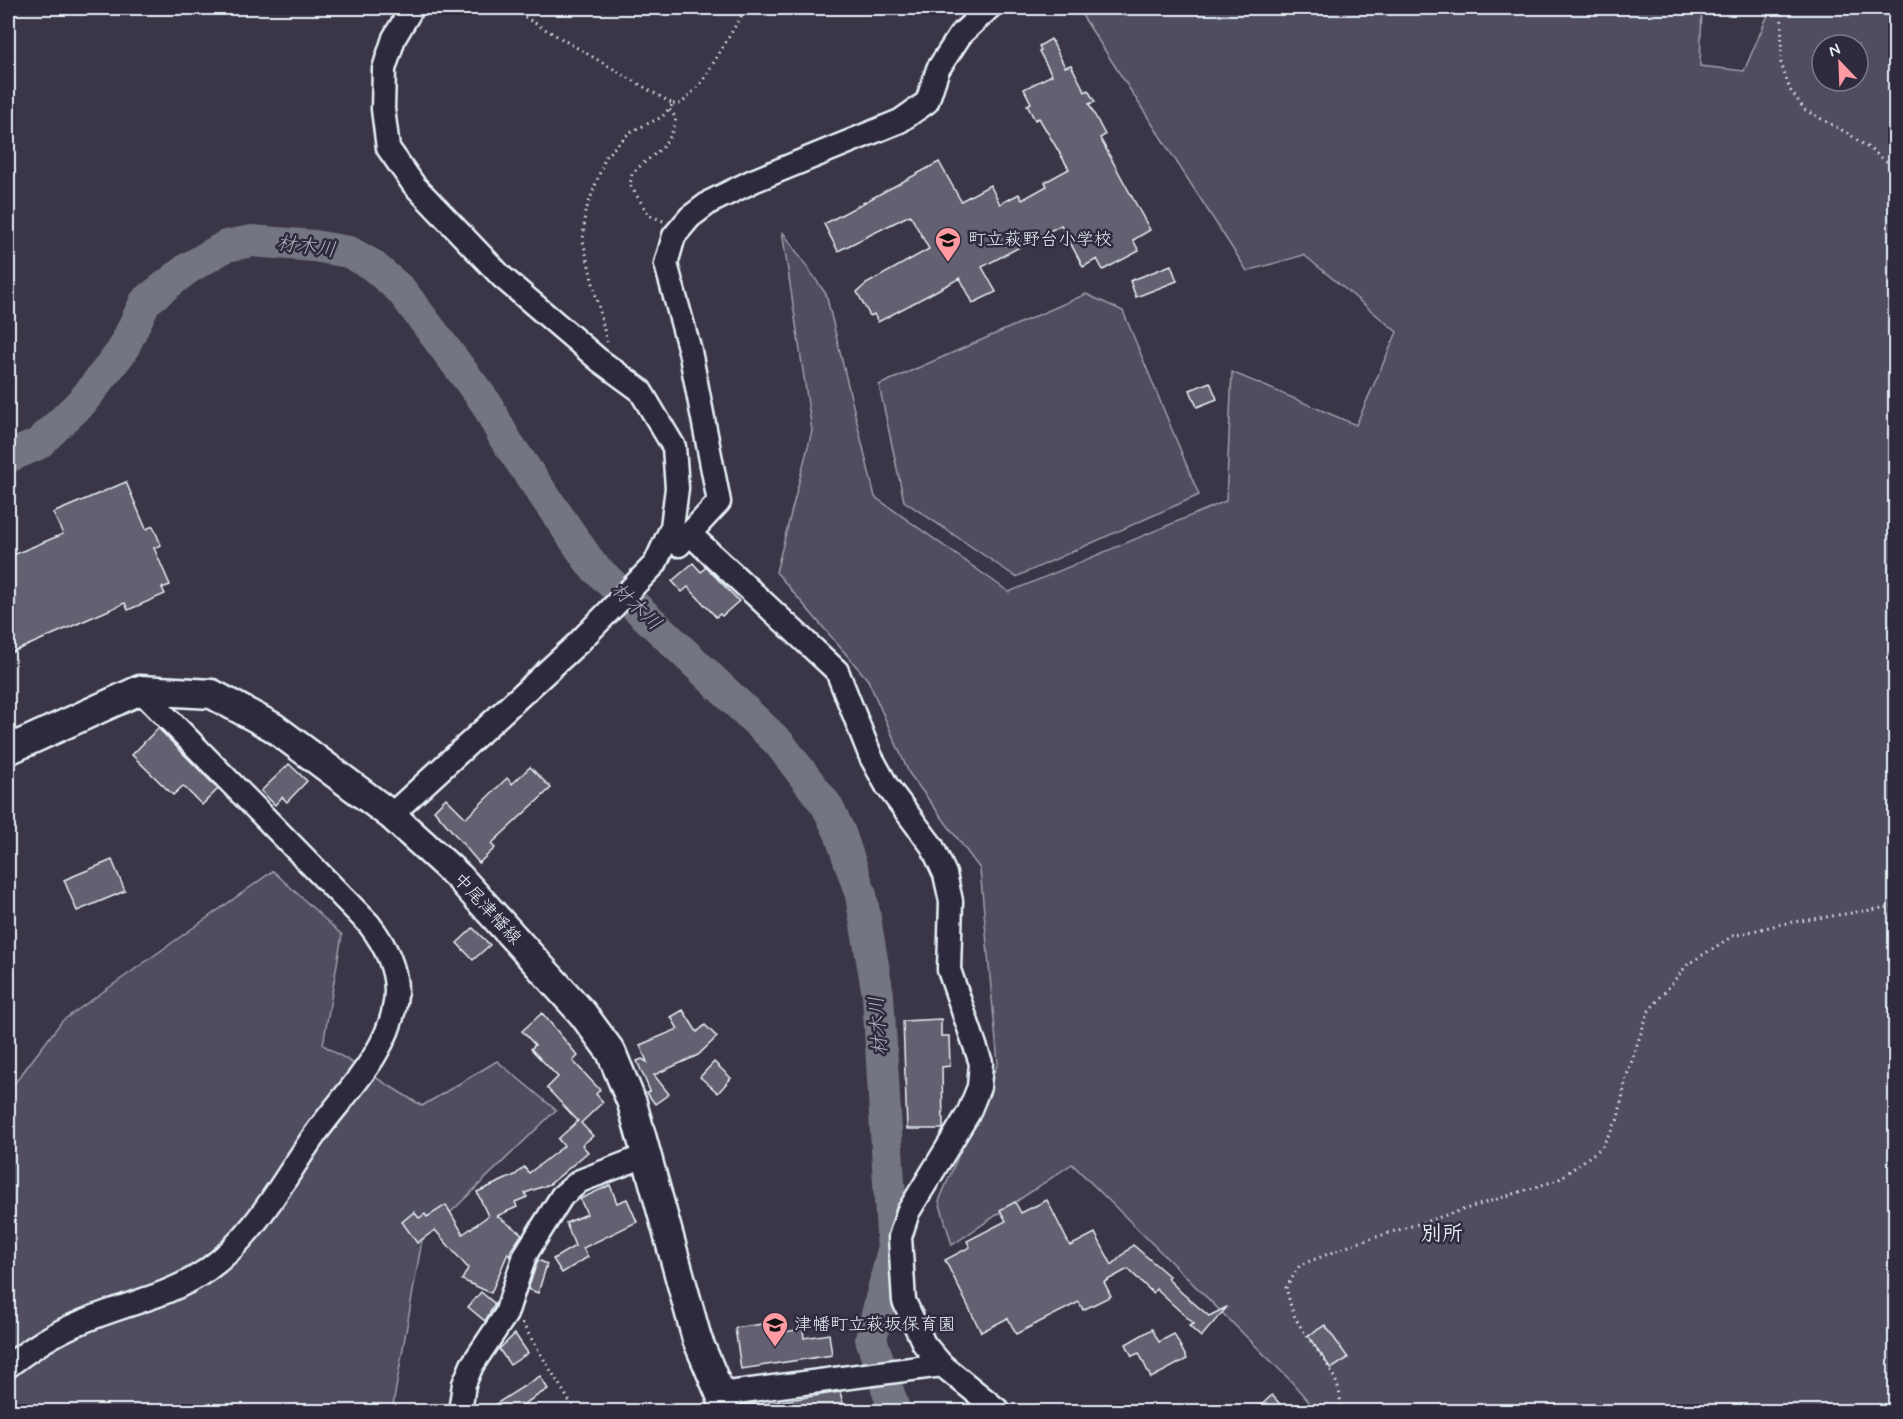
<svg xmlns="http://www.w3.org/2000/svg" width="1903" height="1419" font-family="Mynerve,'Klee One',sans-serif">
	<style>
		.green { fill: #504e5f; stroke: #9ca0ac; stroke-width: 1.5; fill-rule: evenodd }
		.lines { fill: none; stroke-linecap: round; stroke-linejoin: round }
		.river { stroke: #737482; stroke-width: 32 }
		.building { fill: #636171; stroke: #e8f1f8; stroke-width: 1.5 }
		.minor-casing { stroke: #e8f1f8; stroke-width: 27 }
		.major-casing { stroke: #e8f1f8; stroke-width: 33 }
		.path { stroke: #e8f1f8; stroke-width: 3; stroke-dasharray: 1.5 4.5; stroke-linecap: butt }
		.minor { stroke: #2f2a3d; stroke-width: 22 }
		.major { stroke: #2f2a3d; stroke-width: 28 }
		.labels { text-anchor: middle; dominant-baseline: central; stroke-width: 5; stroke-linejoin: round; paint-order: stroke }
		.poi-label { font-size: 18px; fill: #e8f1f8; stroke: #2f2a3d; text-anchor: start }
		.street-label { font-size: 18px; fill: #e8f1f8; stroke: #2f2a3d }
		.water-label { font-size: 20px; font-style: italic; fill: #aeb2bd; stroke: #2f2a3d }
		.quarter-label { font-size: 21px; font-weight: bold; fill: #e8f1f8; stroke: #2f2a3d }
	</style>
	<rect width="100%" height="100%" fill="#3a3648"/>
	<filter id="ink" filterUnits="userSpaceOnUse"><feTurbulence type="fractalNoise" baseFrequency=".0167" numOctaves="2"/><feDisplacementMap in="SourceGraphic" scale="12" xChannelSelector="R" yChannelSelector="G"/><feConvolveMatrix kernelMatrix="1 2 1 2 8 2 1 2 1" color-interpolation-filters="sRGB"/></filter>
	<g filter="url(#ink)">
		<g class="green">
			<path d="M 1080,8 L 1702,8 L 1700,66 L 1744,71 L 1771,8 L 1895,8 L 1895,1411 L 1317,1411 L 1289,1379 L 1072,1164 L 952,1245 L 939,1201 L 998,1063 L 980,869 L 909,773 L 868,680 L 776,572 L 812,431 L 782,231 L 826,294 L 875,497 L 1009,592 L 1226,501 L 1232,372 L 1356,425 L 1397,332 L 1304,255 L 1247,271 L 1080,12 ZM 1822,45 L 1858,45 L 1858,81 L 1822,81 Z"/>
			<path d="M 1086,294 L 1123,311 L 1199,495 L 1016,577 L 904,501 L 879,385 Z"/>
			<path d="M 273,871 L 342,935 L 323,1045 L 422,1106 L 497,1061 L 556,1110 L 422,1240 L 392,1411 L 8,1411 L 8,1082 L 14,1084 L 62,1021 Z"/>
		</g>
		<g class="lines">
			<path class="river" d="M 8,457 L 38,444 L 82,402 L 122,351 L 145,302 L 187,269 L 226,246 L 252,241 L 314,246 L 349,252 L 372,265 L 401,290 L 486,403 L 505,439 L 592,565 L 779,743 L 827,806 L 840,833 L 861,895 L 878,995 L 893,1250 L 871,1339 L 895,1412"/>
		</g>
		<g class="building">
			<path d="M 1051,39 L 1065,67 L 1071,65 L 1085,92 L 1088,90 L 1095,102 L 1089,104 L 1105,135 L 1100,138 L 1150,230 L 1133,240 L 1139,251 L 1103,270 L 1097,259 L 1083,267 L 1061,225 L 982,267 L 996,292 L 973,303 L 960,278 L 878,322 L 874,314 L 870,316 L 857,292 L 866,284 L 929,249 L 910,215 L 838,251 L 824,224 L 939,162 L 961,201 L 990,185 L 1000,204 L 1019,194 L 1022,200 L 1047,186 L 1045,182 L 1069,169 L 1039,118 L 1035,120 L 1027,105 L 1031,103 L 1024,89 L 1052,75 L 1039,51 L 1041,50 L 1039,46 Z"/>
			<path d="M 1171,265 L 1177,281 L 1136,297 L 1130,281 Z"/>
			<path d="M 1210,382 L 1217,399 L 1197,407 L 1190,390 Z"/>
			<path d="M 126,482 L 146,529 L 153,526 L 161,545 L 154,548 L 170,585 L 162,588 L 165,594 L 128,610 L 125,603 L 8,654 L 8,557 L 63,534 L 53,513 Z"/>
			<path d="M 693,563 L 701,572 L 706,567 L 739,601 L 722,616 L 720,614 L 716,617 L 688,587 L 682,592 L 672,581 Z"/>
			<path d="M 158,728 L 218,789 L 202,805 L 183,786 L 173,795 L 132,755 Z"/>
			<path d="M 289,764 L 307,781 L 287,802 L 282,797 L 275,805 L 261,791 Z"/>
			<path d="M 530,767 L 551,788 L 491,844 L 495,848 L 479,863 L 434,810 L 446,798 L 466,818 L 507,778 L 512,784 Z"/>
			<path d="M 112,860 L 125,891 L 77,911 L 64,880 Z"/>
			<path d="M 473,928 L 490,945 L 473,960 L 457,943 Z"/>
			<path d="M 683,1010 L 697,1032 L 705,1025 L 717,1037 L 698,1055 L 654,1075 L 669,1094 L 655,1104 L 647,1093 L 650,1091 L 637,1061 L 642,1059 L 647,1062 L 640,1045 L 678,1029 L 671,1017 Z"/>
			<path d="M 542,1013 L 578,1056 L 573,1061 L 600,1090 L 596,1094 L 603,1102 L 581,1123 L 593,1136 L 582,1145 L 588,1152 L 550,1184 L 525,1193 L 527,1197 L 515,1202 L 517,1207 L 497,1216 L 522,1234 L 511,1250 L 510,1257 L 508,1253 L 491,1293 L 462,1280 L 468,1268 L 435,1230 L 417,1243 L 402,1222 L 414,1212 L 419,1218 L 425,1214 L 427,1217 L 446,1205 L 463,1234 L 488,1216 L 477,1192 L 515,1175 L 524,1167 L 529,1173 L 564,1146 L 558,1139 L 578,1121 L 547,1088 L 558,1077 L 531,1049 L 535,1045 L 522,1031 Z"/>
			<path d="M 941,1019 L 941,1036 L 949,1036 L 950,1066 L 942,1067 L 943,1129 L 907,1129 L 903,1021 Z"/>
			<path d="M 714,1062 L 731,1078 L 718,1093 L 700,1077 Z"/>
			<path d="M 610,1185 L 617,1203 L 627,1199 L 637,1222 L 583,1248 L 588,1257 L 562,1273 L 553,1259 L 575,1246 L 566,1223 L 587,1214 L 580,1199 Z"/>
			<path d="M 1047,1200 L 1070,1246 L 1095,1233 L 1112,1265 L 1133,1245 L 1169,1276 L 1167,1278 L 1182,1293 L 1209,1316 L 1227,1307 L 1201,1337 L 1189,1326 L 1194,1324 L 1156,1289 L 1153,1293 L 1128,1269 L 1104,1282 L 1111,1296 L 1083,1310 L 1079,1302 L 1016,1334 L 1008,1318 L 981,1332 L 945,1260 L 970,1247 L 967,1241 L 1006,1221 L 1000,1210 L 1015,1202 L 1021,1213 Z"/>
			<path d="M 538,1260 L 547,1264 L 538,1293 L 528,1289 Z"/>
			<path d="M 481,1292 L 495,1304 L 485,1321 L 468,1307 Z"/>
			<path d="M 776,1322 L 778,1333 L 803,1329 L 804,1338 L 829,1334 L 832,1355 L 741,1369 L 735,1328 Z"/>
			<path d="M 1325,1325 L 1348,1358 L 1331,1369 L 1308,1336 Z"/>
			<path d="M 1152,1329 L 1159,1342 L 1174,1334 L 1187,1359 L 1151,1378 L 1139,1353 L 1132,1356 L 1126,1344 Z"/>
			<path d="M 515,1334 L 528,1353 L 510,1365 L 499,1349 Z"/>
			<path d="M 540,1376 L 548,1389 L 511,1412 L 483,1412 Z"/>
			<path d="M 840,1392 L 843,1403 L 840,1404 L 841,1408 L 828,1412 L 744,1412 L 743,1405 L 763,1404 Z"/>
			<path d="M 1272,1395 L 1287,1412 L 1254,1412 Z"/>
		</g>
		<g class="lines">
			<g class="minor-casing">
				<g id="minor">
					<path d="M 691,535 L 837,671 L 871,757 L 887,786 L 932,846 L 945,874 L 951,901 L 949,970 L 981,1063 L 979,1087 L 968,1114 L 908,1212 L 900,1237 L 904,1301 L 924,1344 L 942,1365 L 1000,1412"/>
					<path d="M 679,545 L 719,502 L 690,351 L 666,264 L 674,236 L 690,217 L 710,202 L 753,181 L 900,121 L 927,102 L 938,69 L 961,34 L 989,8"/>
					<path d="M 391,815 L 578,643 L 655,564 L 672,527 L 677,488 L 674,447 L 640,390 L 599,360 L 502,277 L 414,185 L 388,148 L 383,109 L 384,69 L 394,38 L 412,8"/>
					<path d="M 8,1366 C 29,1350 52,1334 77,1324 C 119,1305 169,1297 207,1270 C 256,1235 282,1181 316,1133 C 345,1093 388,1053 395,1003 C 400,973 386,946 369,924 L 140,690"/>
					<path d="M 720,1394 L 942,1365"/>
					<path d="M 460,1412 L 464,1384 L 472,1365 L 506,1314 L 525,1255 L 562,1196 L 580,1181 L 645,1156"/>
				</g>
			</g>
			<g class="major-casing">
				<path id="major" d="M 8,750 L 140,690 L 212,694 L 273,727 L 391,815 L 459,877 L 583,1014 L 611,1052 L 632,1103 L 697,1339 L 728,1412"/>
			</g>
			<g class="path">
				<path d="M 509,8 L 673,104 L 662,117 L 630,132 L 606,156 L 585,213 L 583,241 L 607,342"/>
				<path d="M 1782,8 L 1781,63 L 1790,90 L 1805,110 L 1849,134 L 1896,168"/>
				<path d="M 673,104 L 681,104 L 702,82 L 746,8"/>
				<path d="M 663,221 L 649,215 L 630,185 L 632,174 C 652,153 671,149 676,118 L 669,109"/>
				<path d="M 522,1323 L 576,1412"/>
				<path d="M 1340,1412 C 1345,1375 1312,1348 1296,1319 C 1291,1310 1289,1298 1286,1288 L 1300,1265 L 1354,1244 L 1558,1180 L 1601,1148 L 1618,1119 L 1626,1078 L 1648,1012 L 1688,964 L 1733,936 L 1781,924 L 1896,906"/>
			</g>
			<use href="#minor" class="minor"/>
			<use href="#major" class="major"/>
		</g>
	</g>
	<defs>
		<g id="school-pin" transform="scale(1.35)"><path d="M0 17L-7.5 6A9.5 9.5 0 1 1 7.5 6Z" fill="#ff9aa2" stroke="#2f2a3d"/><path d="M0-5L7-2L0 1L-7-2ZM-4 1L0 2.5L4 1V4Q0 6-4 4Z" fill="#111"/></g>
	</defs>
	<g fill-rule="evenodd">
		<use href="#school-pin" x="948" y="240"/>
		<use href="#school-pin" x="775" y="1325"/>
	</g>
	<g class="labels">
		<g class="poi-label">
			<text x="968" y="240">町立萩野台小学校</text>
			<text x="794" y="1325">津幡町立萩坂保育園</text>
		</g>
		<g class="street-label">
			<text transform="translate(487 909) rotate(47)">中尾津幡線</text>
		</g>
		<g class="water-label">
			<text transform="translate(306 247) rotate(7)">材木川</text>
			<text transform="translate(636 607) rotate(43)">材木川</text>
			<text transform="translate(879 1026) rotate(-94)">材木川</text>
		</g>
		<g class="quarter-label">
			<text x="1442" y="1234">別所</text>
		</g>
	</g>
	<rect width="1903" height="1419" fill="none" stroke="#2f2a3d" stroke-width="30"/>
	<rect x="15" y="15" width="1873" height="1389" fill="none" stroke="#e8f1f8" stroke-width="2" filter="url(#ink)"/>
	<g transform="translate(1840 63) rotate(337)"><circle r="28" fill="#2f2a3d" stroke="#797a88" stroke-width="1.5"/>
	<path d="M0-4.5L10 22L0 15L-10 22Z" fill="#ff9aa2"/>
	<text y="-9" font-size="16" font-weight="bold" text-anchor="middle" fill="#e8f1f8">N</text>
	</g>
</svg>
